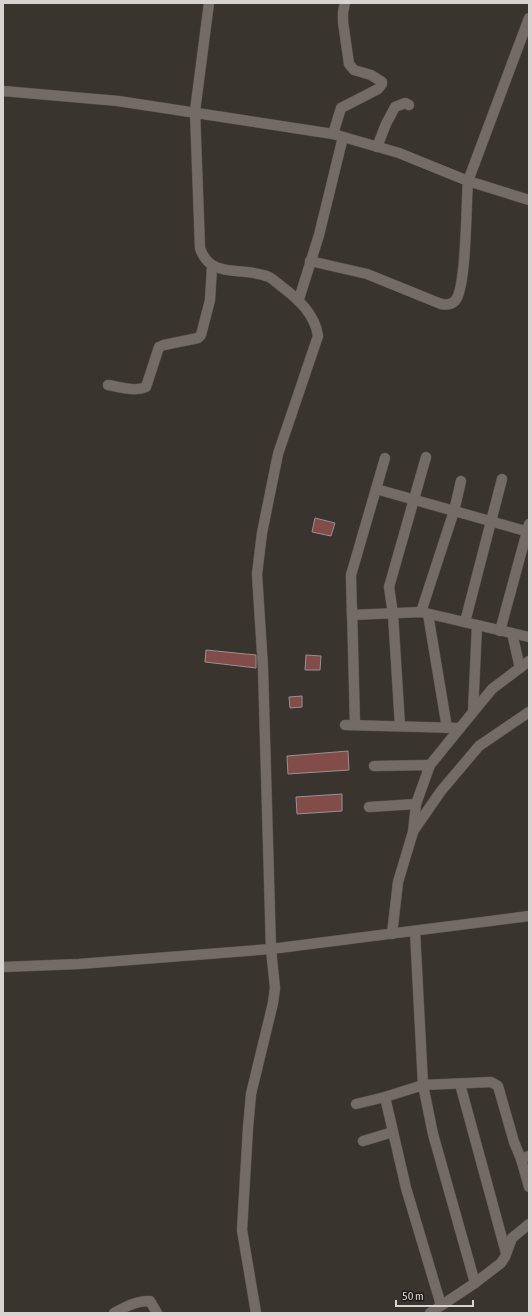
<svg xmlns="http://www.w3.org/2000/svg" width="532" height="1316" font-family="'Asap Condensed',sans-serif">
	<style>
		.building { fill: #824c49; stroke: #9a908f }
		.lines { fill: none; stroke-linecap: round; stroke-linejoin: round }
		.minor-casing { stroke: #57524e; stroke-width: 11 }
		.minor { stroke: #726b66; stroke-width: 10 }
	</style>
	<rect width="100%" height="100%" fill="#3a342f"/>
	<g class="building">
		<path d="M 315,518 L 335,523 L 331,536 L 312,532 Z"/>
		<path d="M 206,650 L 256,655 L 256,668 L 205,662 Z"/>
		<path d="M 306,655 L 321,656 L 320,670 L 305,670 Z"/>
		<path d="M 302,696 L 302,707 L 290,708 L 289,697 Z"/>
		<path d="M 348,751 L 349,770 L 288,774 L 287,756 Z"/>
		<path d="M 342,794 L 342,811 L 297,814 L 296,797 Z"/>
	</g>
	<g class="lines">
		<g class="minor-casing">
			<g id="minor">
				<path d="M 209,3 L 195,111 L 200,248 C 210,280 244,266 269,277 C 273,279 277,283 281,286 C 298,299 315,314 318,336 L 278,454 L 262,533 L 257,574 L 263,668 L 271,949 L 275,988 L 273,1003 L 251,1094 L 248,1128 L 242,1230 L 256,1313"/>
				<path d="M 529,18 L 468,181 L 529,200"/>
				<path d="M 3,91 L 118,101 L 333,134 L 399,153 L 468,181 C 466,202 467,288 455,301 C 451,305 446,305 441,304 L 367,274 L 310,261"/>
				<path d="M 333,134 L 341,108 L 378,89 L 382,84 L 382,82 L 371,75 L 354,70 L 349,64 L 343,22 L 343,12 L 345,3"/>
				<path d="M 377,147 L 386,124 L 395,107 L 405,103 L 409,105"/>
				<path d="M 299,299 L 319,235 L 343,137"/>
				<path d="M 108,385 C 120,387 135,392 146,387 L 159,347 L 164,345 L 198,338 L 201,335 L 210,300 L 212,267"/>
				<path d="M 376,489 L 385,458"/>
				<path d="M 529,532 L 376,489 L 351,575 L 352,615 L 421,612 L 529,637"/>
				<path d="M 352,609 L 355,725"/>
				<path d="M 421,612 L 454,511 L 461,481"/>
				<path d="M 428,614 L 447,728"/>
				<path d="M 465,622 L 502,479"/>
				<path d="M 500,631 L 529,524"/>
				<path d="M 512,633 L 520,668"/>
				<path d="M 473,712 L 477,625"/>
				<path d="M 345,725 L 460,728 L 430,765"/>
				<path d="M 400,726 L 393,614 L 389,587 L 426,457"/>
				<path d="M 460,728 L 492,689 L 529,661"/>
				<path d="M 374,766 L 430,765 L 416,804"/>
				<path d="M 369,807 L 416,804 L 413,832 L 398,882 L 392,934"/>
				<path d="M 414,830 L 441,791 L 479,746 L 529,712"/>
				<path d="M 415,931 L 423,1085 L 433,1134 L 475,1283"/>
				<path d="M 3,967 L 79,964 L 271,949 L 529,916"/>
				<path d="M 460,1084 L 506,1253"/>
				<path d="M 385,1097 L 406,1188 L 441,1305"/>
				<path d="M 356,1104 L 385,1097 L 423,1085 L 491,1082 L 498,1086 L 514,1142 L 521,1159"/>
				<path d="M 363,1141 L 393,1132"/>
				<path d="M 529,1156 L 521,1159 L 529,1187"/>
				<path d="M 114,1313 C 125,1307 138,1300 150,1301 L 157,1313"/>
				<path d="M 430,1313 L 475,1283 L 501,1263 L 505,1257 L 512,1238 L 529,1224"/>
			</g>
		</g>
		<use href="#minor" class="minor"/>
	</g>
	<rect width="532" height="1316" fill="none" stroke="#d6d3d0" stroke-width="8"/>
	<path d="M396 1300v6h77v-6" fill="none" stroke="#d6d3d0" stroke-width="2"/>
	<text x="402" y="1300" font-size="12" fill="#d6d3d0" stroke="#1f1c1a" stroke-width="3" paint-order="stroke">50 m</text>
</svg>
